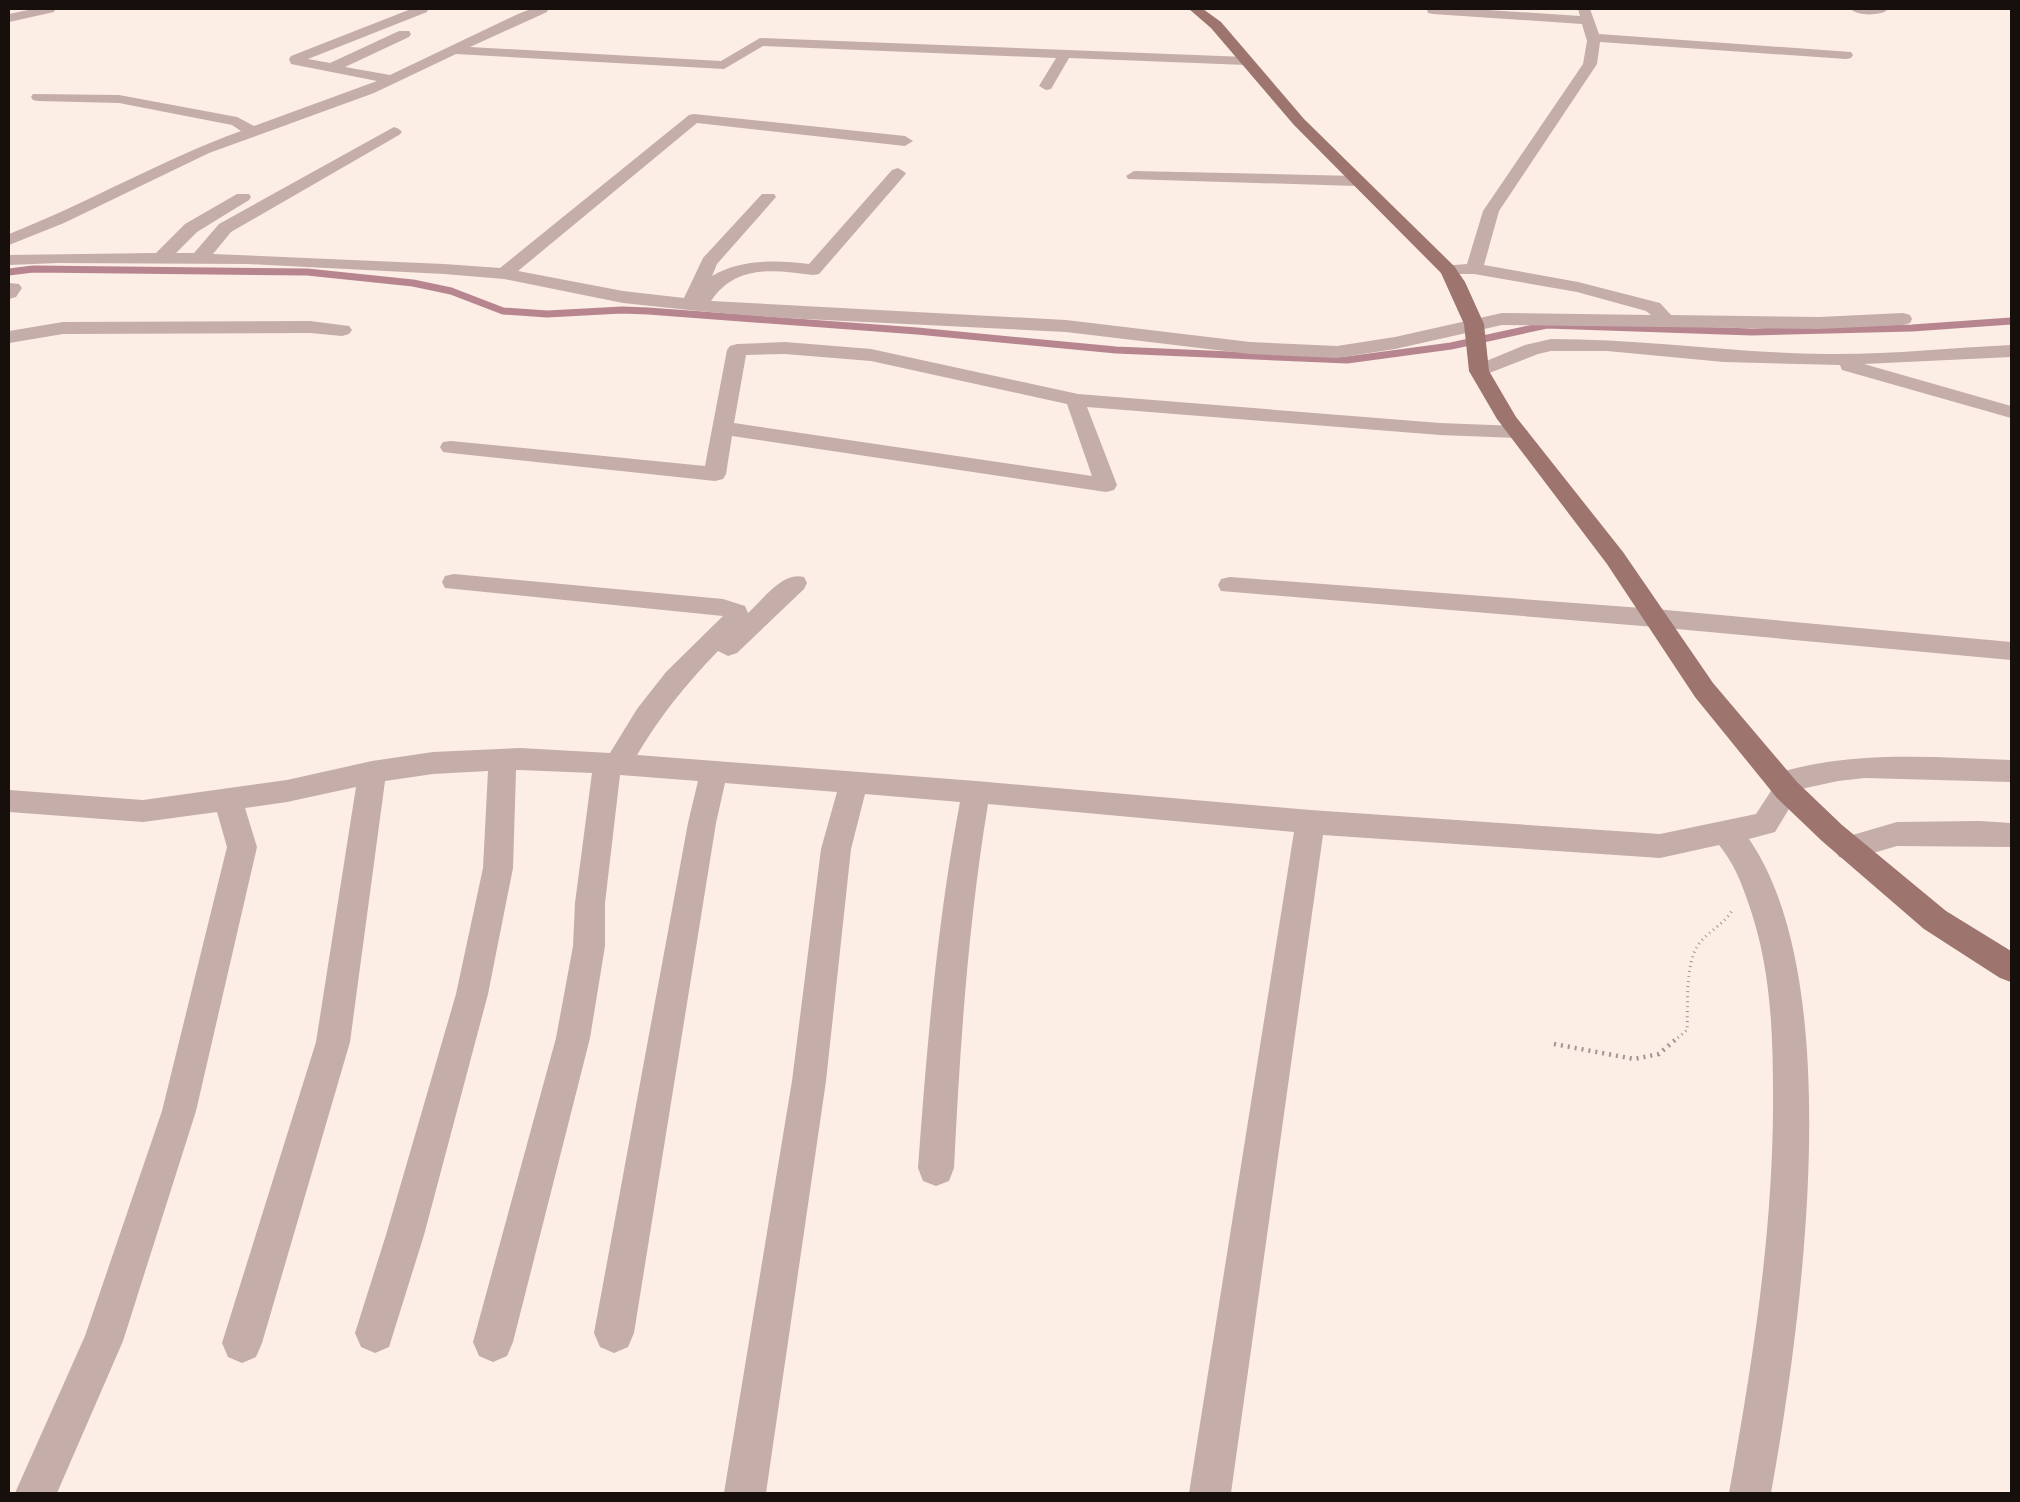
<svg xmlns="http://www.w3.org/2000/svg" width="2020" height="1502" font-family="'Sofia Sans Condensed',sans-serif">
	<style>
		.lines { fill: none; stroke-linecap: round; stroke-linejoin: round }
		.stream { stroke: #b7858f; stroke-width: 7 }
		.path-far1 { stroke: #a2958f; stroke-width: 3; stroke-dasharray: 1 4; stroke-linecap: butt }
		.path { stroke: #a2958f; stroke-width: 4.5; stroke-dasharray: 2 5; stroke-linecap: butt }
		.minor { fill: #c5ada9; fill-rule: evenodd }
		.major { fill: #9d746e; fill-rule: evenodd }
	</style>
	<rect width="100%" height="100%" fill="#fcede5"/>
	<g class="lines">
		<path class="stream" d="M 9,272 L 33,269 L 307,272 L 413,283 L 451,291 L 503,311 L 547,314 L 622,310 L 648,311 L 917,331 L 1116,350 L 1347,360 L 1451,346 L 1547,325 L 1752,332 L 1912,328 L 2011,321"/>
		<path class="path-far1" d="M 1674,1041 L 1687,1030 C 1688,1007 1685,964 1698,945 C 1708,931 1724,925 1733,909"/>
		<path class="path" d="M 1554,1044 L 1634,1059 L 1659,1054 L 1675,1040"/>
		<g class="minor">
			<path d="M 33,9 L 55,9 L 54,12 L 9,22 L 9,14 Z"/>
			<path d="M 411,9 L 428,9 L 427,12 L 308,59 L 330,63 L 399,31 L 409,31 L 411,34 L 409,37 L 345,67 L 390,75 L 518,14 L 531,9 L 548,9 L 547,12 L 470,47 L 721,61 L 760,38 L 1246,57 L 1253,61 L 1246,65 L 1069,58 L 1051,89 L 1046,90 L 1039,86 L 1056,58 L 763,46 L 724,69 L 456,54 L 374,93 L 209,153 L 64,223 L 9,245 L 9,234 C 88,203 161,160 241,131 L 232,125 L 119,103 L 38,101 L 33,100 L 31,97 L 33,94 L 119,95 L 237,117 L 254,126 L 377,81 L 291,64 L 289,59 L 291,56 Z"/>
			<path d="M 1427,9 L 1473,9 L 1580,16 L 1578,9 L 1590,9 L 1599,34 L 1851,52 L 1853,55 L 1851,58 L 1846,59 L 1600,42 L 1597,64 L 1499,211 L 1484,265 L 1578,282 L 1660,303 L 1671,315 L 1819,317 L 1903,313 L 1910,315 L 1912,319 L 1910,323 L 1903,325 L 1819,329 L 1502,325 L 1395,349 L 1337,358 L 1250,354 L 1066,332 L 784,318 L 708,312 L 623,303 L 504,279 L 444,274 L 248,264 L 58,263 L 9,265 L 9,255 L 156,253 L 185,224 L 237,194 L 249,194 L 251,197 L 249,200 L 197,232 L 176,253 L 194,253 L 219,224 L 394,127 L 399,129 L 402,132 L 399,135 L 231,232 L 213,254 L 444,264 L 500,268 L 689,115 L 694,114 L 905,136 L 913,141 L 905,146 L 697,123 L 518,271 L 623,291 L 684,298 L 703,258 L 762,194 L 774,194 L 776,197 L 717,264 L 712,276 C 741,259 776,260 809,264 L 892,170 L 898,168 L 906,173 L 904,176 L 819,274 L 813,275 C 774,270 736,264 711,301 L 1066,320 L 1250,342 L 1337,346 L 1395,337 L 1502,313 L 1651,315 L 1646,311 L 1577,292 L 1474,274 L 1442,274 L 1439,270 L 1442,266 L 1467,264 L 1483,211 L 1583,64 L 1587,41 L 1582,24 L 1433,14 L 1428,13 Z"/>
			<path d="M 1851,9 L 1887,9 L 1887,10 C 1881,16 1856,16 1851,9 Z"/>
			<path d="M 1134,171 L 1356,176 L 1364,181 L 1356,186 L 1128,179 L 1126,176 Z"/>
			<path d="M 9,283 L 19,284 L 22,288 L 16,297 L 9,299 Z"/>
			<path d="M 310,321 L 349,326 L 352,330 L 349,334 L 342,336 L 310,333 L 63,334 L 9,343 L 9,331 L 63,322 Z"/>
			<path d="M 1551,339 C 1642,339 1733,353 1825,354 C 1886,355 1949,348 2011,345 L 2011,357 L 1864,364 L 2011,406 L 2011,418 L 1842,370 L 1840,365 L 1724,362 L 1607,351 L 1551,351 L 1538,354 L 1479,377 L 1472,375 L 1469,371 L 1472,367 L 1525,345 Z"/>
			<path d="M 785,342 L 871,349 L 1078,394 L 1440,423 L 1517,426 L 1524,428 L 1528,432 L 1524,436 L 1517,438 L 1440,435 L 1087,407 L 1117,485 L 1114,490 L 1106,492 L 732,436 L 726,474 L 723,479 L 715,481 L 451,453 L 443,452 L 440,447 L 443,442 L 451,441 L 705,466 L 727,350 L 730,346 L 737,344 ZM 785,354 L 871,361 L 1067,404 L 1092,476 L 734,423 L 746,355 Z"/>
			<path d="M 454,574 L 723,599 L 745,606 L 748,613 C 763,600 782,571 804,577 L 807,583 L 804,589 L 737,653 L 728,656 L 718,651 C 686,684 660,716 637,755 L 976,781 L 1310,810 L 1660,834 L 1756,814 L 1771,791 L 1767,783 L 1771,775 C 1849,750 1930,757 2011,760 L 2011,782 L 1865,778 L 1838,781 L 1801,789 L 1775,832 L 1749,839 C 1849,984 1801,1326 1771,1493 L 1729,1493 C 1753,1360 1774,1227 1773,1092 C 1773,1028 1770,963 1748,902 C 1741,881 1733,862 1719,845 L 1660,858 L 1323,835 L 1231,1493 L 1189,1493 L 1294,832 L 988,804 C 968,925 960,1046 954,1168 L 949,1181 L 936,1186 L 923,1181 L 918,1168 C 927,1045 937,923 960,802 L 865,794 L 851,849 L 826,1081 L 766,1493 L 724,1493 L 792,1081 L 821,849 L 837,792 L 725,783 L 716,823 L 634,1333 L 628,1347 L 614,1353 L 600,1347 L 594,1333 L 688,823 L 698,781 L 620,775 L 605,903 L 605,946 L 590,1038 L 513,1342 L 507,1356 L 493,1362 L 479,1356 L 473,1342 L 556,1038 L 573,946 L 575,903 L 592,773 L 520,770 L 516,770 L 513,868 L 488,994 L 424,1235 L 389,1347 L 375,1353 L 361,1347 L 355,1333 L 386,1235 L 456,994 L 483,868 L 488,771 L 433,774 L 385,781 L 350,1042 L 262,1343 L 256,1357 L 242,1363 L 228,1357 L 222,1343 L 316,1042 L 356,787 L 287,802 L 245,808 L 257,847 L 196,1111 L 123,1341 L 57,1493 L 15,1493 L 85,1336 L 162,1111 L 227,847 L 217,812 L 143,822 L 9,812 L 9,790 L 143,800 L 287,780 L 372,761 L 433,752 L 520,748 L 610,753 L 637,709 L 666,672 L 723,616 L 445,588 L 442,582 L 445,576 Z"/>
			<path d="M 1230,577 L 1655,609 L 2011,642 L 2011,660 L 1655,627 L 1221,591 L 1218,585 L 1221,579 Z"/>
			<path d="M 1980,821 L 2011,823 L 2011,847 L 1897,846 L 1849,860 L 1839,857 L 1834,848 L 1839,839 L 1897,822 Z"/>
		</g>
		<path class="major" d="M 1189,9 L 1203,9 L 1221,22 L 1304,119 L 1454,266 L 1465,282 L 1484,324 L 1489,371 L 1516,417 L 1623,552 L 1713,683 L 1797,782 L 1842,825 L 1946,911 L 2011,951 L 2011,982 L 2000,978 L 1924,929 L 1822,841 L 1777,798 L 1695,697 L 1607,564 L 1497,419 L 1469,371 L 1464,324 L 1441,273 L 1294,125 L 1211,28 Z"/>
	</g>
	<rect width="2020" height="1502" fill="none" stroke="#170f0b" stroke-width="20"/>
</svg>
